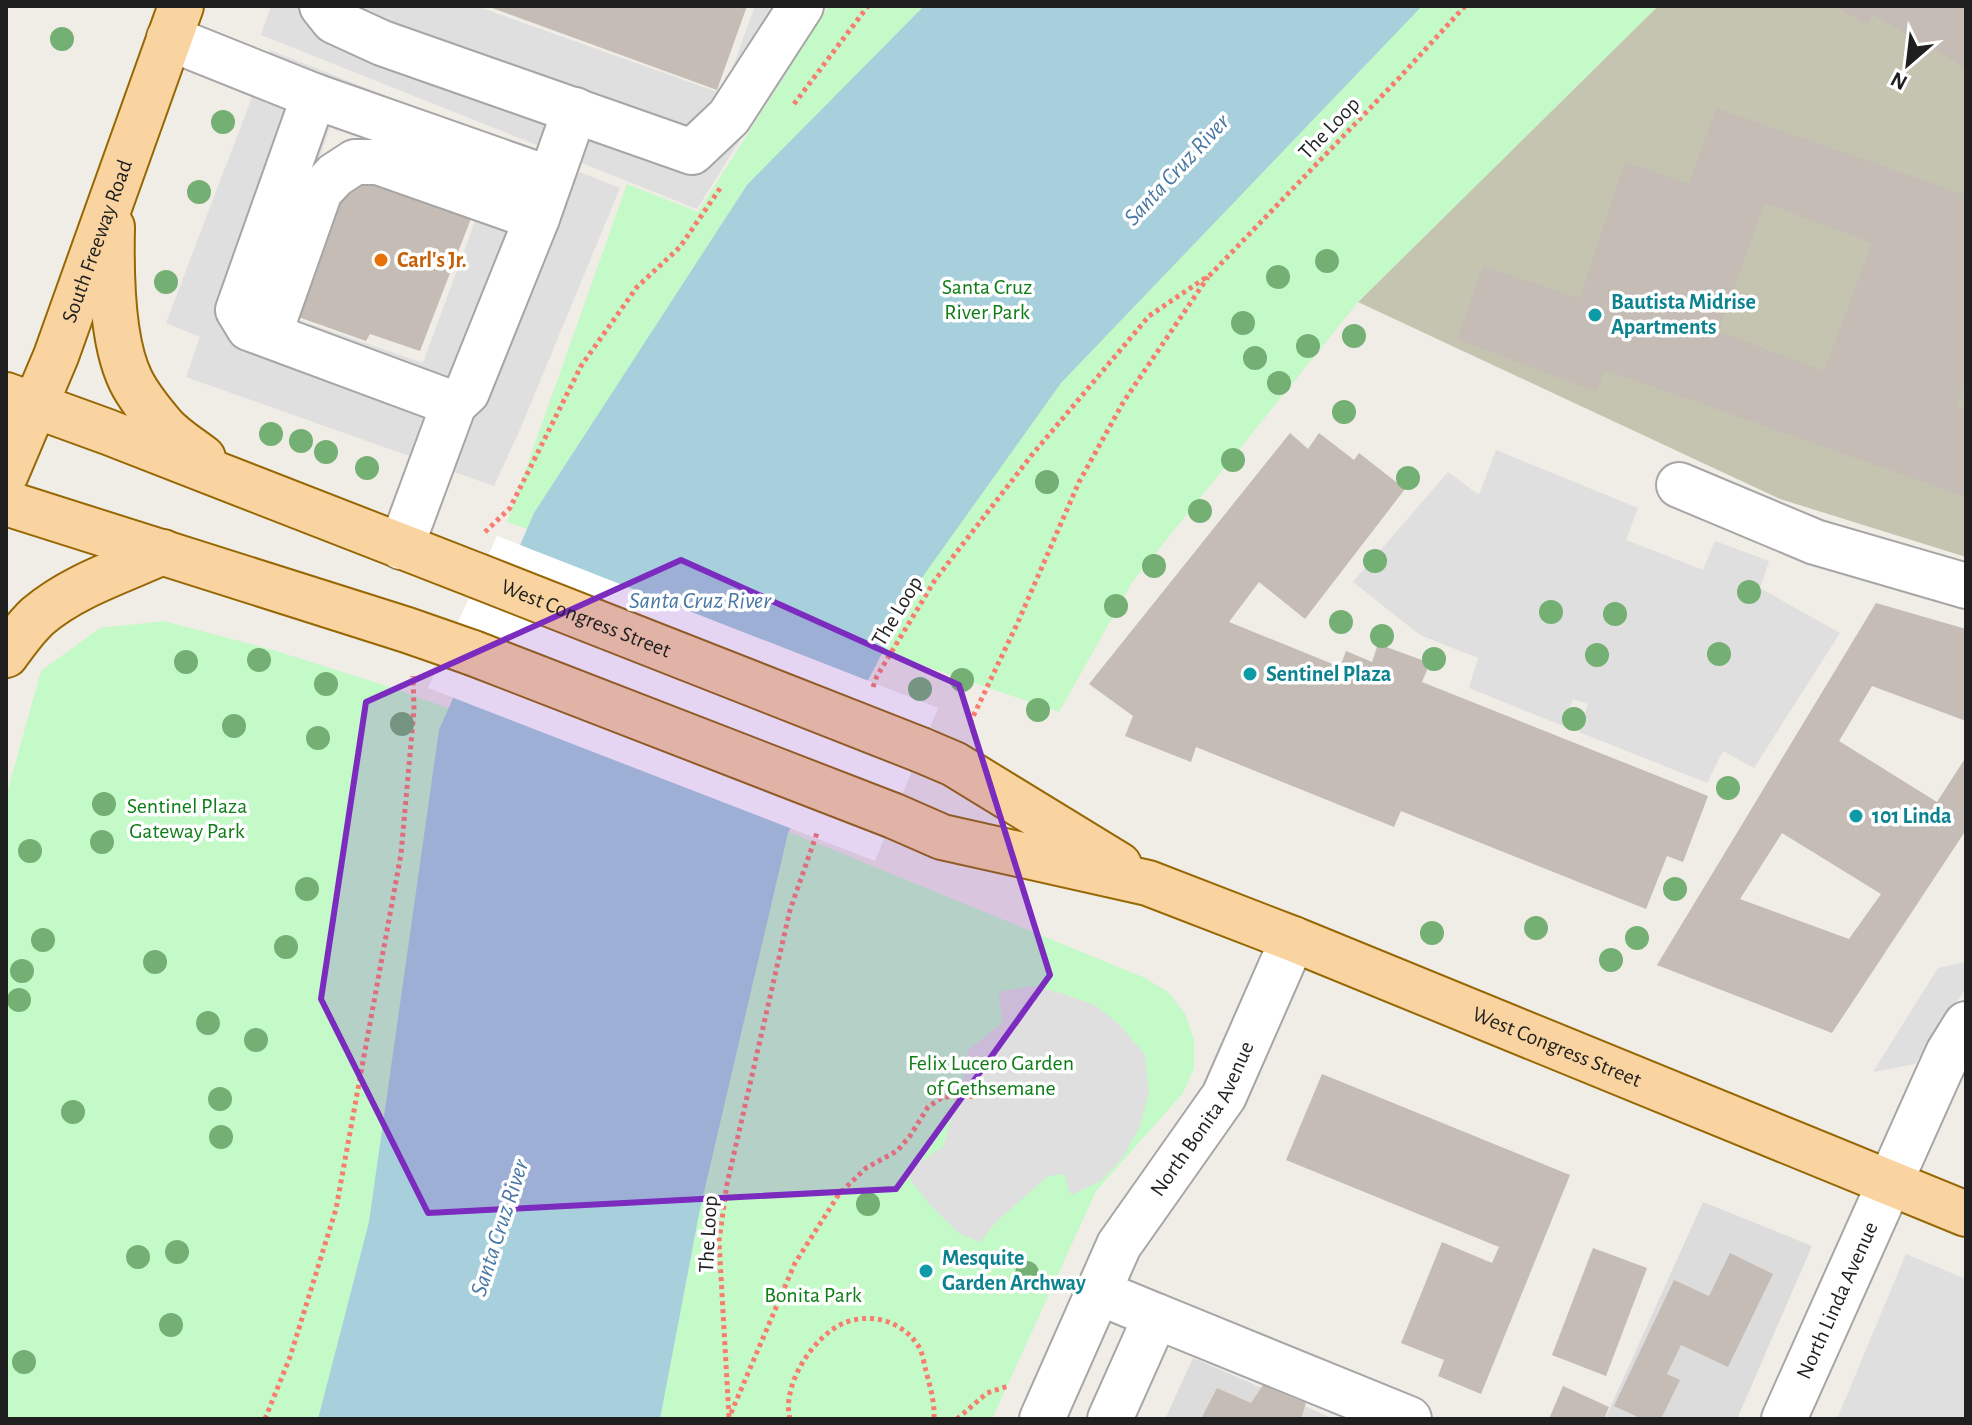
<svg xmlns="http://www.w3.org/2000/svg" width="1972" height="1425" font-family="'Alegreya Sans',sans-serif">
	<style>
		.residential { fill: #dddcdc }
		.construction { fill: #c4c4b1 }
		.park { fill: #c4f9c8 }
		.parking { fill: #dfdfdf; fill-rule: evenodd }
		.water { fill: #a7d0dc }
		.pier { fill: #fff }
		.building { fill: #c4bcb5; fill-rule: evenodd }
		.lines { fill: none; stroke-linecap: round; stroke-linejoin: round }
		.minor-casing { stroke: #a6a6a6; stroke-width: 48 }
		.major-casing { stroke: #976703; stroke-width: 48 }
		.path { stroke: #f77e6f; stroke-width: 5; stroke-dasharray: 4 4; stroke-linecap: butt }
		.minor { stroke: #fff; stroke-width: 44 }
		.major { stroke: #fad4a0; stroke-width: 44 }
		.major-bridge-casing { stroke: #976703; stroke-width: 48; stroke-linecap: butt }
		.major-bridge { stroke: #fad4a0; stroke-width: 44 }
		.tree { fill: #74af74 }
		.marked { fill: #7b2cbf; fill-opacity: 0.2; stroke: #7b2cbf; stroke-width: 6; stroke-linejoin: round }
		.food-dot { fill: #e8710a; stroke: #fff; stroke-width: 3 }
		.culture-dot { fill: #0f9aa8; stroke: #fff; stroke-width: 3 }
		.labels { text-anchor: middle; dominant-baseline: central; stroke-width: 7; stroke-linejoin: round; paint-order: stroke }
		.street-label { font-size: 22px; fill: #1f1f1f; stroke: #fff }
		.food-label { font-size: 22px; font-weight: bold; fill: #c56008; stroke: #fff; text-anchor: start }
		.park-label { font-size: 22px; fill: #0e7d17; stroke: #fff }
		.culture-label { font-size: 22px; font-weight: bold; fill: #0d838f; stroke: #fff; text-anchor: start }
		.water-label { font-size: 24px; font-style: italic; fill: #4a78a5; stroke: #fff }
	</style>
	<rect width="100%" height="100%" fill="#f0ece6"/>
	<g class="residential">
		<path d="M 1703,1202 L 1812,1246 L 1737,1419 L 1605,1419 Z"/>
		<path d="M 1193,1358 L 1334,1419 L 1165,1419 Z"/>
	</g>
	<path class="construction" d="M 1658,6 L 1966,6 L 1966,557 L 1780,499 L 1358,302 Z"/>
	<g class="park">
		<path d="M 829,6 L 1658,6 L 1358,302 L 1133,581 L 1059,712 L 507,522 L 627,184 L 698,212 Z"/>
		<path d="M 164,621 L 273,650 L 390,687 L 797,835 L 1145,978 L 1168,992 L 1185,1014 L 1194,1040 L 1194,1068 L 1183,1093 L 1096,1191 L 992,1419 L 6,1419 L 6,797 L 41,671 L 100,628 Z"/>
	</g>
	<g class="parking">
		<path d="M 271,6 L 476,6 L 723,94 L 755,6 L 823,6 L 697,209 L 261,35 Z"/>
		<path d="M 270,50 L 620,188 L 521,427 L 494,486 L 186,377 L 200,337 L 166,323 ZM 330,127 L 489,183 L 423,363 L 267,309 Z"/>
		<path d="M 1496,450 L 1638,508 L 1626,540 L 1703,570 L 1715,541 L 1769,561 L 1760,588 L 1840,633 L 1754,768 L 1723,751 L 1707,783 L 1579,732 L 1588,704 L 1573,699 L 1563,726 L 1469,688 L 1478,658 L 1420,635 L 1353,582 L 1448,472 L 1479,495 Z"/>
		<path d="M 1966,962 L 1966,988 L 1915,1064 L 1873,1072 L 1938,968 Z"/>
		<path d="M 1032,986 L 1061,993 L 1095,1005 L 1120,1025 L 1145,1055 L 1149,1092 L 1140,1126 L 1123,1157 L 1101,1181 L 1071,1195 L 1064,1174 L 1048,1176 L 996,1222 L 980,1242 L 960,1234 L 929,1204 L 905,1172 L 943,1147 L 965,1073 L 968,1050 L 1002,1023 L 999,992 Z"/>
		<path d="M 1906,1254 L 1966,1279 L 1966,1419 L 1837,1419 Z"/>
	</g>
	<path class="water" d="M 924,6 L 1422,6 L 1061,383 L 921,579 L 788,833 L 700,1209 L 660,1419 L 318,1419 L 369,1222 L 439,730 L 534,513 L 747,185 Z"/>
	<path class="pier" d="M 497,536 L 938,708 L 875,861 L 428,688 Z"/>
	<g class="building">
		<path d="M 487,6 L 747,6 L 717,90 Z"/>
		<path d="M 1833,6 L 1966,6 L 1966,68 L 1873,15 L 1868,25 Z"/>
		<path d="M 1716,108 L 1966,195 L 1966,381 L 1957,406 L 1966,409 L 1966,497 L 1605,370 L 1596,392 L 1457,339 L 1483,266 L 1580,298 L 1625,162 L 1689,184 ZM 1765,203 L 1872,243 L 1824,371 L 1718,331 Z"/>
		<path d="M 358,169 L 475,208 L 420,351 L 370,334 L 366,341 L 287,313 L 336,180 Z"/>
		<path d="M 1290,433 L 1308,449 L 1319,433 L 1354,460 L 1359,453 L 1405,489 L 1305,619 L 1259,582 L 1229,622 L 1340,667 L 1346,651 L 1372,662 L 1378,644 L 1430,663 L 1422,682 L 1708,796 L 1683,862 L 1667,856 L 1646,909 L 1401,811 L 1394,827 L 1196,747 L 1191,762 L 1125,736 L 1133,716 L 1089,684 Z"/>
		<path d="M 1876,603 L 1966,629 L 1966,721 L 1872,686 L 1839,741 L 1937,802 L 1966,757 L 1966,830 L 1832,1033 L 1657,965 ZM 1782,833 L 1881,894 L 1849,939 L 1740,899 Z"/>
		<path d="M 1322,1074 L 1570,1175 L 1481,1394 L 1438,1376 L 1444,1360 L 1401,1343 L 1442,1242 L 1492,1263 L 1499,1247 L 1286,1160 Z"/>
		<path d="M 1593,1248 L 1647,1268 L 1606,1376 L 1552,1355 Z"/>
		<path d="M 1730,1253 L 1773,1274 L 1728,1367 L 1681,1345 L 1667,1374 L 1680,1380 L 1661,1419 L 1642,1419 L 1614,1406 L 1674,1280 L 1709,1296 Z"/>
		<path d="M 1263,1385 L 1306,1403 L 1301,1419 L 1201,1419 L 1217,1388 L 1251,1403 Z"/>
		<path d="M 1563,1386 L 1609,1407 L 1604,1419 L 1549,1419 Z"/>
	</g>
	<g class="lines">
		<g class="minor-casing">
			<g id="minor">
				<path d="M 322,6 L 334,21 L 382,43 L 692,152 L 729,117 L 801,6"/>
				<path d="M 169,38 L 314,96 L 550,179"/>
				<path d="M 314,96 L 238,310 L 249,328 L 454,404"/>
				<path d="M 269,335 L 320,191 L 335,175 L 355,162 L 378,162 L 537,218"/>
				<path d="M 1679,485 L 1815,542 L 1966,586"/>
				<path d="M 401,547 L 454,404 L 467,392 L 537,218 L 575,110"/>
				<path d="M 1098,1292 L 1156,1316 L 1110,1419"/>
				<path d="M 1156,1316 L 1409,1419"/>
				<path id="s1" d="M 1042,1419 L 1119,1245 L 1224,1096 L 1293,939"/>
				<path id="s2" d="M 1784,1419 L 1930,1093 L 1948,1053 L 1966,1024"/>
			</g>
		</g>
		<g class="major-casing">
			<g id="major">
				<path d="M 112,227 C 111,271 111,341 131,381 C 139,397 152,413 164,427 C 175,439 190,448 203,458"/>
				<path d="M 6,395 L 108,432 L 478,576"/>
				<path id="s3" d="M 6,474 L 56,356 L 181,6"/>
				<path d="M 6,503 L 407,630 L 473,653"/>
				<path d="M 6,655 C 16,641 25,628 38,616 C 73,586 121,571 163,552"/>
				<path d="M 921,750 L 954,764 L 1119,865"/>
				<path id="s4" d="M 894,816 L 942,837 L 1148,883 L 1293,939 L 1966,1214"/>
			</g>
		</g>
		<g class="path">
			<path d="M 794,104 L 868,6"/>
			<path d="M 485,532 L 510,508 L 581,366 L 637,287 L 680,247 L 721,187"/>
			<path d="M 873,687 L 877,676 L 935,580 L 1031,456 L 1149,316 L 1211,274 L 1400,77 L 1465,6"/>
			<path d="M 970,723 L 1018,622 L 1079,482 L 1124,401 L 1208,277"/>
			<path d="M 731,1413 L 795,1263 L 839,1194 L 866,1168 L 897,1151 L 910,1136 L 928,1107 L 943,1097 L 980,1096"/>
			<path d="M 729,1417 L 719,1241 L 727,1184 L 790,910 L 818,830"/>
			<path d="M 265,1419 L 290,1357 L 336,1209 L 401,854 L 414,710 L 413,676"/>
			<path d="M 790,1419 C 781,1386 813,1336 844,1323 C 871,1312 903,1321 919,1347 C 923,1354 924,1364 926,1371 C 930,1387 935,1402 934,1419"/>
			<path d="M 957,1419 L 987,1393 L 1008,1386"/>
		</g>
		<use href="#minor" class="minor"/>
		<use href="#major" class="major"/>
		<g class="major-bridge-casing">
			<g id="major-bridge">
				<path id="s5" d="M 478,576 L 921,750"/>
				<path d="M 473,653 L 894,816"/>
			</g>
		</g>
		<use href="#major-bridge" class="major-bridge"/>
	</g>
	<g class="tree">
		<circle cx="62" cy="39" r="12"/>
		<circle cx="223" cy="122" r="12"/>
		<circle cx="199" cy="192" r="12"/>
		<circle cx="1327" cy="261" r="12"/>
		<circle cx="1278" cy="277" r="12"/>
		<circle cx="166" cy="282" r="12"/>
		<circle cx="1243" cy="323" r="12"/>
		<circle cx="1354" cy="336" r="12"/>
		<circle cx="1308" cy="346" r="12"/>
		<circle cx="1255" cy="358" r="12"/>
		<circle cx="1279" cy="383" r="12"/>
		<circle cx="1344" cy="412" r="12"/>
		<circle cx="271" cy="434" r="12"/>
		<circle cx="301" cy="441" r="12"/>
		<circle cx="326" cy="452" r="12"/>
		<circle cx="1233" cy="460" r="12"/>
		<circle cx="367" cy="468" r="12"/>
		<circle cx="1408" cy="478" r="12"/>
		<circle cx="1047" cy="482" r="12"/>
		<circle cx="1200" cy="511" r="12"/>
		<circle cx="1375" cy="561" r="12"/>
		<circle cx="1154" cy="566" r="12"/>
		<circle cx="1749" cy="592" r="12"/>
		<circle cx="1116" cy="606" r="12"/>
		<circle cx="1551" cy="612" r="12"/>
		<circle cx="1615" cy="614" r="12"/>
		<circle cx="1341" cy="622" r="12"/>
		<circle cx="1382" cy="636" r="12"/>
		<circle cx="1719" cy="654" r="12"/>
		<circle cx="1597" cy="655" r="12"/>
		<circle cx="1434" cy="659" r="12"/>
		<circle cx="259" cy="660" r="12"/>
		<circle cx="186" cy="662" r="12"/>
		<circle cx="962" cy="680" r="12"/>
		<circle cx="326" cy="684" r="12"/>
		<circle cx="920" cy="689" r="12"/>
		<circle cx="1038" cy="710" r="12"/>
		<circle cx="1574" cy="719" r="12"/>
		<circle cx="402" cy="724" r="12"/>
		<circle cx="234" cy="726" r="12"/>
		<circle cx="318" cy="738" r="12"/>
		<circle cx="1728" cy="788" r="12"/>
		<circle cx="104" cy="804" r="12"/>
		<circle cx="102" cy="842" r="12"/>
		<circle cx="30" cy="851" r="12"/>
		<circle cx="307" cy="889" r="12"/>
		<circle cx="1675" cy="889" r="12"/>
		<circle cx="1536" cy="928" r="12"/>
		<circle cx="1432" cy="933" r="12"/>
		<circle cx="1637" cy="938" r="12"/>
		<circle cx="43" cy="940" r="12"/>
		<circle cx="286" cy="947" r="12"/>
		<circle cx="1611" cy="960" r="12"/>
		<circle cx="155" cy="962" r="12"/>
		<circle cx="22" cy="971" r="12"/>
		<circle cx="19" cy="1000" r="12"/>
		<circle cx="208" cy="1023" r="12"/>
		<circle cx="256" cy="1040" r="12"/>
		<circle cx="220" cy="1099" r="12"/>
		<circle cx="73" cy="1112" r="12"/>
		<circle cx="221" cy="1137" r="12"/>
		<circle cx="868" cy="1204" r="12"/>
		<circle cx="177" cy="1252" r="12"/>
		<circle cx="138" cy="1257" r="12"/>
		<circle cx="1027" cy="1273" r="12"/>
		<circle cx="171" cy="1325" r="12"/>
		<circle cx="24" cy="1362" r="12"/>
	</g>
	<path class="marked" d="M 681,560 L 959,685 L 1050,975 L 896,1189 L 428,1213 L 321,999 L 366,702 Z"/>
	<circle class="food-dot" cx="381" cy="260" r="8"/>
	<g class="culture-dot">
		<circle cx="1595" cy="315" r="8"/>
		<circle cx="1250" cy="674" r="8"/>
		<circle cx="1856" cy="816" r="8"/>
		<circle cx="926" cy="1271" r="8"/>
	</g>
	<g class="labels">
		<g class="street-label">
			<text transform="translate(1329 128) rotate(-46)">The Loop</text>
			<text stroke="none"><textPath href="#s3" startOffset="250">South Freeway Road</textPath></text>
			<text transform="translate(897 611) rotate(-59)">The Loop</text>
			<text stroke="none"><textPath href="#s5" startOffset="116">West Congress Street</textPath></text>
			<text stroke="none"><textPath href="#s4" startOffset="704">West Congress Street</textPath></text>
			<text stroke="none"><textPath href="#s1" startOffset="342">North Bonita Avenue</textPath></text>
			<text transform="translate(708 1234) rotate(-87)">The Loop</text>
			<text stroke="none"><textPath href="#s2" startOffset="130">North Linda Avenue</textPath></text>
		</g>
		<g class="food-label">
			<text x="397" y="260">Carl's Jr.</text>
		</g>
		<g class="park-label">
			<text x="987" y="287">Santa Cruz<tspan x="987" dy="25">River Park</tspan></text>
			<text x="187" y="806">Sentinel Plaza<tspan x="187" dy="25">Gateway Park</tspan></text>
			<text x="991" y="1063">Felix Lucero Garden<tspan x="991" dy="25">of Gethsemane</tspan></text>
			<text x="813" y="1295">Bonita Park</text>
		</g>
		<g class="culture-label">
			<text x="1611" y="302">Bautista Midrise<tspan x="1611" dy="25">Apartments</tspan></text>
			<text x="1266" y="674">Sentinel Plaza</text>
			<text x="1872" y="816">101 Linda</text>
			<text x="942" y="1258">Mesquite<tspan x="942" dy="25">Garden Archway</tspan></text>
		</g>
		<g class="water-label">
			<text transform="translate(1177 170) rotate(-47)">Santa Cruz River</text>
			<text x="700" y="601">Santa Cruz River</text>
			<text transform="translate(500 1228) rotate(-72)">Santa Cruz River</text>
		</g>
	</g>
	<rect width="1972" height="1425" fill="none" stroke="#1f1f1f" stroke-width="16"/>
	<g transform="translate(1908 64) rotate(208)" stroke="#ffffff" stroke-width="6" paint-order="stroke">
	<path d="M0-6L14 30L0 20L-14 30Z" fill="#1f1f1f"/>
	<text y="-12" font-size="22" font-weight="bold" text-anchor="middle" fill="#1f1f1f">N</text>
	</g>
</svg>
